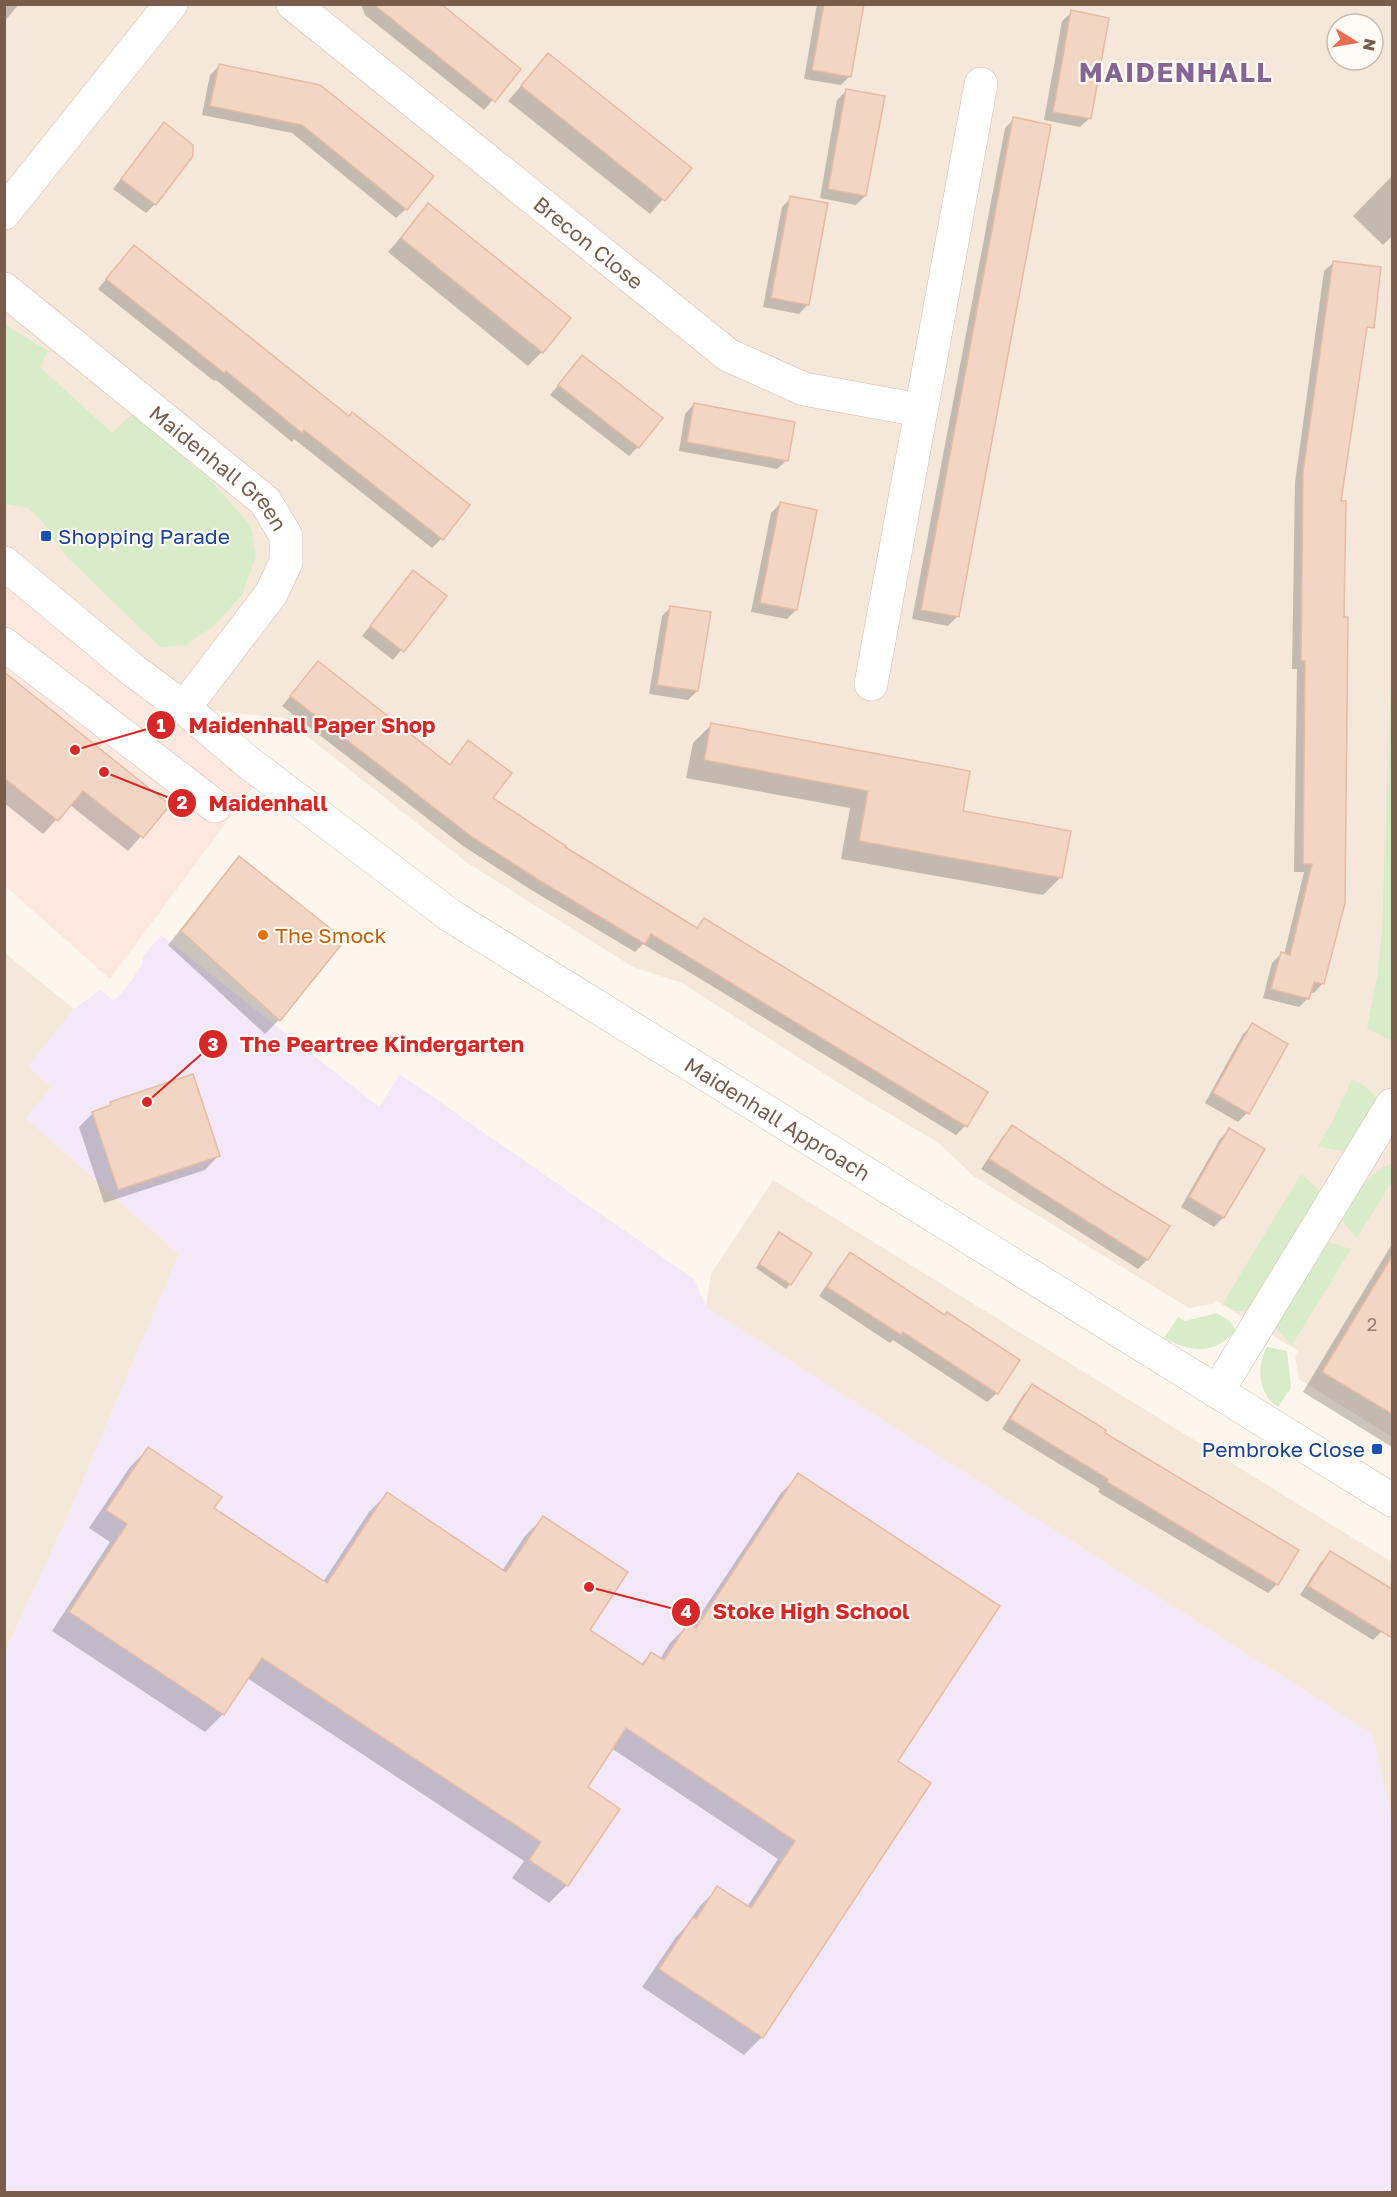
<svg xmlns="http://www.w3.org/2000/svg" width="1397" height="2197" font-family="'Golos Text',sans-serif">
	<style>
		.residential { fill: #f5e8da; fill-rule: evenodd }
		.commercial { fill: #fde8e0 }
		.education { fill: #f3e8fa }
		.green { fill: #d8ecc9 }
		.shadow { fill: #0003 }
		.building { fill: #f3d5c3; stroke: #e6bba3; stroke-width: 1.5 }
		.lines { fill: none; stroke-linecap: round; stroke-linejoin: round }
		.street-casing { stroke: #d1beb0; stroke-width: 34 }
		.street { stroke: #fff; stroke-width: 33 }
		.transit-dot { fill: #1a4fb4; stroke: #fffaf3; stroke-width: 2 }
		.food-dot { fill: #e8710a; stroke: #fffaf3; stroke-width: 2 }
		.labels { text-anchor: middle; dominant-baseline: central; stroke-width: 4.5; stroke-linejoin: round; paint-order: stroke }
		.number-label { font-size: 18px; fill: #987a6a }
		.street-label { font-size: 21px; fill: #7a5c4d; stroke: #fffaf3 }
		.transit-label { font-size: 21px; fill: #164399; stroke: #fffaf3; text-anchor: start }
		.food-label { font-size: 21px; fill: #c56008; stroke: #fffaf3; text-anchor: start }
		.district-label { font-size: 27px; font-weight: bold; letter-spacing: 1.5px; fill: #846695; stroke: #fffaf3 }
		.leader { fill: none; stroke: #d62828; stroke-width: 2 }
		.callout-dot { fill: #d62828; stroke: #fffaf3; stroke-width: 2 }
		.mark-label { font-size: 18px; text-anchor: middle; font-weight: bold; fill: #fff }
		.callout-label { font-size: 22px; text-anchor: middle; font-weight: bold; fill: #d62828; stroke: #fffaf3; stroke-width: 4.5; stroke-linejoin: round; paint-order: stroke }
	</style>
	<rect width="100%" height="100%" fill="#fdf6ec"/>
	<g class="residential">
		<path d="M 5,5 L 1392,5 L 1392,1437 L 1299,1379 L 1295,1356 L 1298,1351 L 1215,1300 L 1212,1304 L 1189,1308 L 973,1176 L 939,1143 L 859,1096 L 682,983 L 633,967 L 466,862 L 284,718 L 184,708 L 5,569 ZM 1337,24 L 1373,24 L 1373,60 L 1337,60 Z"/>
		<path d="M 5,953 L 74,1009 L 29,1067 L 52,1087 L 26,1118 L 179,1254 L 65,1523 L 5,1652 Z"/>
		<path d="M 773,1180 L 1392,1562 L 1392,1821 L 1372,1734 L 706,1307 L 711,1274 Z"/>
	</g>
	<path class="commercial" d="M 4,570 L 263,773 L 110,979 L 5,886 Z"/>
	<path class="education" d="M 161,935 L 379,1107 L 400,1074 L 694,1279 L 706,1307 L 1372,1734 L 1392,1821 L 1392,2192 L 5,2192 L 5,1652 L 65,1523 L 179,1254 L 26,1118 L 52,1087 L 28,1067 L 74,1009 L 100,990 L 114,1001 L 126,988 L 142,965 L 143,956 Z"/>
	<g class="green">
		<path d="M 4,324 L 48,351 L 40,367 L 112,433 L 132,414 L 209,479 L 251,526 L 256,556 L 242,595 L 214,626 L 186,645 L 160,647 L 65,555 L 41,520 L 28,508 L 5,504 Z"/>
		<path d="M 1392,649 L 1392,1042 L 1367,1028 L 1377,977 L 1382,932 Z"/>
		<path d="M 1352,1079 L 1367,1088 L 1377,1098 L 1345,1152 L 1318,1146 L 1333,1121 Z"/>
		<path d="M 1392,1164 L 1392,1181 L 1357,1238 L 1342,1221 C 1355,1200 1366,1171 1392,1164 Z"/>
		<path d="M 1301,1174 L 1321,1192 L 1248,1311 L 1236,1311 L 1223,1303 Z"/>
		<path d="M 1328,1242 L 1351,1249 L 1292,1345 L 1275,1328 Z"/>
		<path d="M 1217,1313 L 1230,1321 L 1236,1330 C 1214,1356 1191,1352 1164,1338 L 1178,1317 L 1185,1321 Z"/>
		<path d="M 1267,1347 L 1287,1351 L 1291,1388 L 1278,1407 C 1258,1395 1256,1366 1267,1347 Z"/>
	</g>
	<g class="shadow">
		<path d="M 4,4 L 19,4 L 4,22 Z"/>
		<path d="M 361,4 L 419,4 L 519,69 L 484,110 L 365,15 Z"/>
		<path d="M 817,4 L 862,4 L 850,76 L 841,85 L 804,79 Z"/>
		<path d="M 1072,12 L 1090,118 L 1080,127 L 1044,120 L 1062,21 Z"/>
		<path d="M 548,55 L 690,168 L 650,214 L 508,101 Z"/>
		<path d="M 219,66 L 320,86 L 406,209 L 396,218 L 292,133 L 202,115 L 210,75 Z"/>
		<path d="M 846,91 L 865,196 L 856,205 L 820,198 L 837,100 Z"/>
		<path d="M 1014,119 L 1050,126 L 957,617 L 948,626 L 912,619 L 1005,128 Z"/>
		<path d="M 164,124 L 155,204 L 146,213 L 113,189 Z"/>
		<path d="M 1392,176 L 1392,236 L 1383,245 L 1353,216 Z"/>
		<path d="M 791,198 L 808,304 L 799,314 L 763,307 L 782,207 Z"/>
		<path d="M 428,205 L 542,352 L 528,366 L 388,252 Z"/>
		<path d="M 125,256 L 468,505 L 441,539 L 432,548 L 294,439 L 292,442 L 216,380 L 214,381 L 98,289 Z"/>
		<path d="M 1334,262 L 1339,503 L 1323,983 L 1314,993 L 1310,992 L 1308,998 L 1299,1007 L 1263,998 L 1272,963 L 1281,954 L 1284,955 L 1304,872 L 1294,872 L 1297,669 L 1292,669 L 1295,482 L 1324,271 Z"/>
		<path d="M 582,357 L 638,447 L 629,456 L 550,395 Z"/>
		<path d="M 694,404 L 787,460 L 777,469 L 679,451 L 685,414 Z"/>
		<path d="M 780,504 L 796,610 L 787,619 L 751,612 L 771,513 Z"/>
		<path d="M 413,572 L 445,596 L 393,660 L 362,636 Z"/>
		<path d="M 671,607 L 697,691 L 688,700 L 649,694 L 662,616 Z"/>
		<path d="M 318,663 L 448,766 L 469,742 L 491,799 L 563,848 L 695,929 L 704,920 L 965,1126 L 956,1135 L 643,944 L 635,952 L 533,891 L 463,846 L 282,706 Z"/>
		<path d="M 4,674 L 168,805 L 128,851 L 70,805 L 43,834 L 4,803 Z"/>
		<path d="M 711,725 L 962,813 L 1061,877 L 1043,895 L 841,859 L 850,808 L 686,778 L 693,743 Z"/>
		<path d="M 240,858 L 343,940 L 279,1020 L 265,1034 L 168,945 L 226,872 Z"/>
		<path d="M 1252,1025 L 1247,1113 L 1238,1122 L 1205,1103 L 1243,1034 Z"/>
		<path d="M 111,1103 L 218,1156 L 205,1170 L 104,1203 L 79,1127 L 93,1113 L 105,1109 Z"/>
		<path d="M 1012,1127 L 1101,1185 L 1168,1226 L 1147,1260 L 1138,1269 L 981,1169 L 1003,1136 Z"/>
		<path d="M 1229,1130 L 1263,1149 L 1223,1218 L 1214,1227 L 1181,1207 L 1220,1139 Z"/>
		<path d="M 775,1238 L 790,1284 L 786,1289 L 756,1268 Z"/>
		<path d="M 1392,1244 L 1392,1447 L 1303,1392 Z"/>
		<path d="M 850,1254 L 997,1393 L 987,1402 L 893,1340 L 890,1343 L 819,1296 L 841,1264 Z"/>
		<path d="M 1032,1386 L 1103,1434 L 1277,1584 L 1268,1593 L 1098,1492 L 1100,1489 L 1002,1429 L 1023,1395 Z"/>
		<path d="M 148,1449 L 212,1509 L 323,1582 L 369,1512 L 387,1494 L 502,1571 L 525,1536 L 543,1518 L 587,1630 L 640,1665 L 651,1654 L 660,1659 L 670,1643 L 688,1625 L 692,1627 L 781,1493 L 799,1475 L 896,1761 L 762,2037 L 744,2055 L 642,1987 L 676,1937 L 686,1926 L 700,1906 L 718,1888 L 747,1907 L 778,1859 L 611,1748 L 585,1787 L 567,1885 L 549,1903 L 512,1878 L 524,1861 L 247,1678 L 223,1714 L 205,1732 L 52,1631 L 110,1542 L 89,1528 L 130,1467 Z"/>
		<path d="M 1330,1553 L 1392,1591 L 1392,1613 L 1382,1631 L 1373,1640 L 1300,1595 L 1321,1562 Z"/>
	</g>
	<g class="building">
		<path d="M 373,4 L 441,4 L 521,69 L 495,102 Z"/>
		<path d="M 824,4 L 864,4 L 851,77 L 812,70 Z"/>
		<path d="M 1071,10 L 1109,18 L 1091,119 L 1053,112 Z"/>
		<path d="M 548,53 L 692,168 L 665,201 L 521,86 Z"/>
		<path d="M 219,64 L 320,85 L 434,176 L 407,210 L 302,125 L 210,106 Z"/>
		<path d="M 846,89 L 885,96 L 866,196 L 828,189 Z"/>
		<path d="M 1013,117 L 1051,125 L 959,617 L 921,610 Z"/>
		<path d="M 164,122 L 193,145 L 193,156 L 156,205 L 121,179 Z"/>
		<path d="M 790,196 L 828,203 L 809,305 L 771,298 Z"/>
		<path d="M 428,203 L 571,318 L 543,353 L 401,238 Z"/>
		<path d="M 134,245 L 349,416 L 352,412 L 470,505 L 443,540 L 304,430 L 302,433 L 226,371 L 224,373 L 106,279 Z"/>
		<path d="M 1333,261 L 1381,267 L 1374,328 L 1367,327 L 1341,501 L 1346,501 L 1344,617 L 1348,617 L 1345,903 L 1324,984 L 1314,982 L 1309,999 L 1271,989 L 1281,952 L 1290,955 L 1312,864 L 1303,864 L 1305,661 L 1301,661 L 1303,472 Z"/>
		<path d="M 582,355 L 663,418 L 639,448 L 558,385 Z"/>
		<path d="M 694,403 L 795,422 L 788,461 L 687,442 Z"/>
		<path d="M 780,502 L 817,510 L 797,610 L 760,603 Z"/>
		<path d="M 413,570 L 447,596 L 404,652 L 370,626 Z"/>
		<path d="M 670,606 L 711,612 L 698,691 L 657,685 Z"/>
		<path d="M 318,661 L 450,765 L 468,740 L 512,773 L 493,798 L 566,846 L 565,847 L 697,928 L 704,918 L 988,1092 L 967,1127 L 651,934 L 645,944 L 542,882 L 472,837 L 290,696 Z"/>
		<path d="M 4,672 L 170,805 L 143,838 L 83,791 L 58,821 L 4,778 Z"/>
		<path d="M 711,723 L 970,771 L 963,811 L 1071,831 L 1062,878 L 859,841 L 868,791 L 704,760 Z"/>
		<path d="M 239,856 L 345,940 L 280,1021 L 181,931 Z"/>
		<path d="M 1252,1023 L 1288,1044 L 1249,1114 L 1213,1093 Z"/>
		<path d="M 193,1074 L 220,1156 L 118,1190 L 92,1112 L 111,1105 L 110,1102 Z"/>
		<path d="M 1012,1125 L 1101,1184 L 1170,1226 L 1148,1260 L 989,1159 Z"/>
		<path d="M 1229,1128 L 1265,1149 L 1224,1218 L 1189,1197 Z"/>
		<path d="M 779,1232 L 812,1253 L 791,1285 L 759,1264 Z"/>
		<path d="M 850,1252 L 945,1315 L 947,1312 L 1020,1360 L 998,1394 L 903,1332 L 901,1335 L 827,1287 Z"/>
		<path d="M 1392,1256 L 1392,1414 L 1322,1372 Z"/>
		<path d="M 1032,1384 L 1106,1430 L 1105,1433 L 1299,1550 L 1278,1585 L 1107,1482 L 1108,1479 L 1010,1419 Z"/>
		<path d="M 148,1447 L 222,1497 L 214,1508 L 327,1583 L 387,1492 L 506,1572 L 543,1516 L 628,1572 L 590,1630 L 643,1665 L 651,1652 L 664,1660 L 688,1623 L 696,1628 L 798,1473 L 1000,1606 L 898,1761 L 931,1783 L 763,2038 L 659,1969 L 693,1917 L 696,1919 L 717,1886 L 751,1908 L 795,1841 L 626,1728 L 588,1787 L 620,1809 L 568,1886 L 529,1860 L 541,1842 L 262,1658 L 224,1715 L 69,1612 L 127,1524 L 106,1510 Z"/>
		<path d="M 1330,1551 L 1392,1589 L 1392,1638 L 1308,1586 Z"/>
	</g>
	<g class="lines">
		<g class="street-casing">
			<g id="street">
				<path id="s1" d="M 293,4 L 728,355 L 804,389 L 920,410"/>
				<path d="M 4,213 L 171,4"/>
				<path id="s2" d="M 4,289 L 265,501 L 286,536 L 286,562 L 271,594 L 184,708"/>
				<path id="s3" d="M 4,563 L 134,671 L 184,708 L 249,763 L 451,916 L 1392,1500"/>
				<path d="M 4,644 L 215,806"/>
				<path d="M 871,684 L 981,84"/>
				<path d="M 1217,1392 L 1392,1105"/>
			</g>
		</g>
		<use href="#street" class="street"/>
	</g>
	<g class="transit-dot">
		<rect x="40" y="530" width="12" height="12" rx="3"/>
		<rect x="1371" y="1443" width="12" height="12" rx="3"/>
	</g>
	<circle class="food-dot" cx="263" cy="935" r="6"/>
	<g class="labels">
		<g class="number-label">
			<text x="1372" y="1324">2</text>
		</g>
		<g class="street-label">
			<text stroke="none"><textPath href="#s1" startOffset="380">Brecon Close</textPath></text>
			<text stroke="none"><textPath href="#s2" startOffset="280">Maidenhall Green</textPath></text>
			<text stroke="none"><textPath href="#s3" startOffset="954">Maidenhall Approach</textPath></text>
		</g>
		<g class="transit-label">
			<text x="58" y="536">Shopping Parade</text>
			<text x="1365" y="1449" text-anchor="end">Pembroke Close</text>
		</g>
		<g class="food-label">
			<text x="275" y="935">The Smock</text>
		</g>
		<g class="district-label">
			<text x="1176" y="72">MAIDENHALL</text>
		</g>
	</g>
	<path class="leader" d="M75 750L161 725M104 772L182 803M147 1102L213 1044M589 1587L686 1612"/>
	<g class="callout-dot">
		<circle cx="75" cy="750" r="6"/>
		<circle cx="104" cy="772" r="6"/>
		<circle cx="147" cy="1102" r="6"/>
		<circle cx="589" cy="1587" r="6"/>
		<circle cx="161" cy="725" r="15"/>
		<circle cx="182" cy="803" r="15"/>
		<circle cx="213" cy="1044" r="15"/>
		<circle cx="686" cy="1612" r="15"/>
	</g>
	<g class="mark-label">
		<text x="161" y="732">1</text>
		<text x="182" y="809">2</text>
		<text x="213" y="1051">3</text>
		<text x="686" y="1618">4</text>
	</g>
	<g class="callout-label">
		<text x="312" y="733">Maidenhall Paper Shop</text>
		<text x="268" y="811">Maidenhall</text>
		<text x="382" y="1052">The Peartree Kindergarten</text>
		<text x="811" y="1619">Stoke High School</text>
	</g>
	<rect width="1397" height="2197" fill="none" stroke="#7a5c4d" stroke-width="12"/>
	<g transform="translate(1355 42) rotate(101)"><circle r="28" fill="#fffaf3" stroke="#cabbb1" stroke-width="1.5"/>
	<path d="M0-4.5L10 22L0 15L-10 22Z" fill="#e76f51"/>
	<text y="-9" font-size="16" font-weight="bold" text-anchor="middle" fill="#7a5c4d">N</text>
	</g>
</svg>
